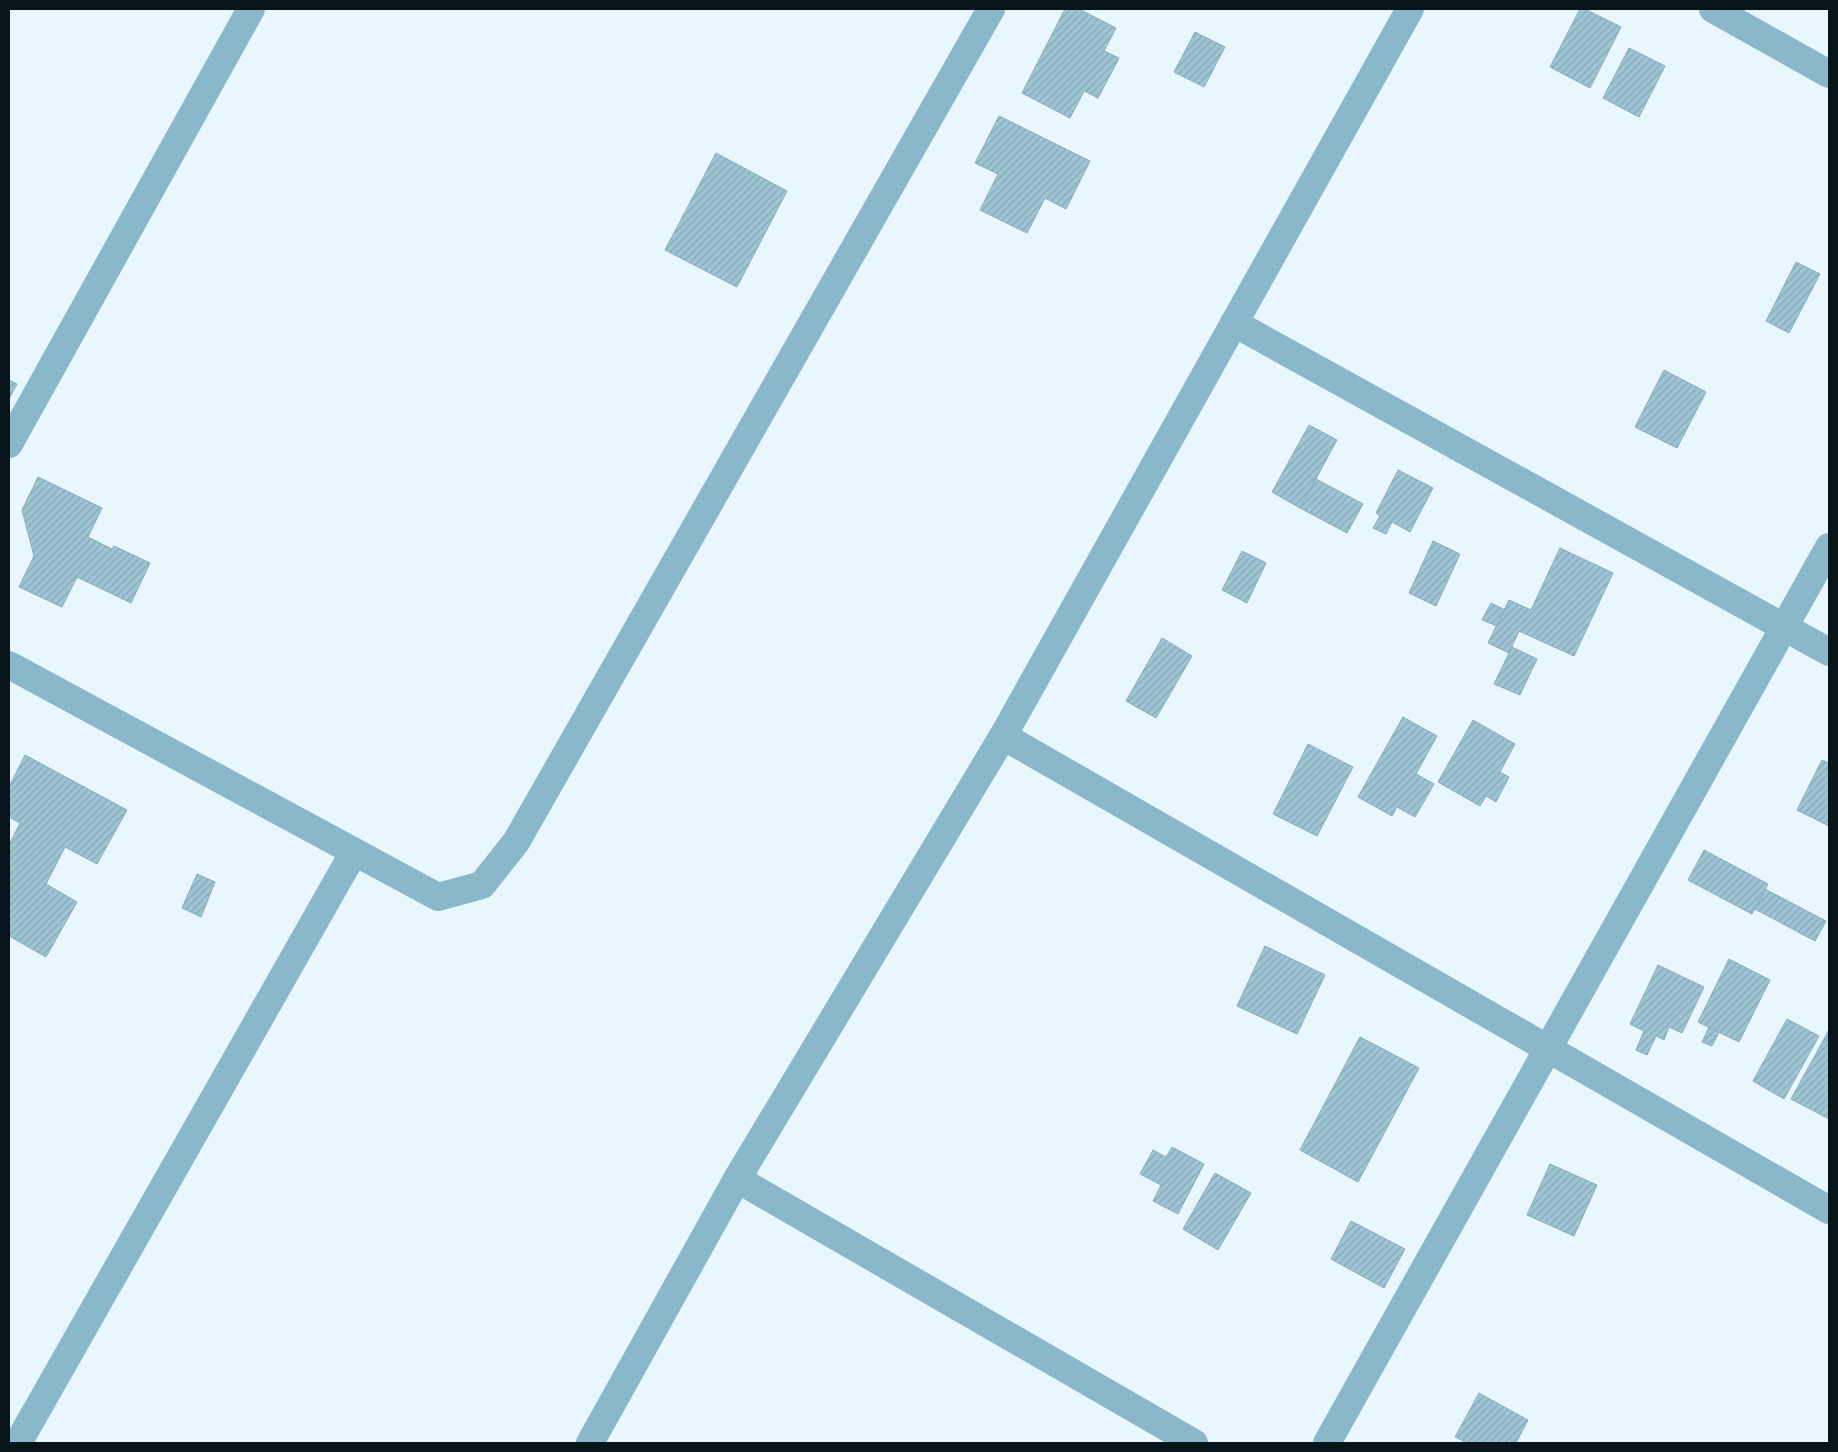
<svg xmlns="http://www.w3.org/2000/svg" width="1838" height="1452" font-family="'Archivo Narrow',sans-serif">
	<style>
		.building { fill: url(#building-hatch); stroke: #87acbb }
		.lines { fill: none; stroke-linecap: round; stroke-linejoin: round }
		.minor { stroke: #8bb7ca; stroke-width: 28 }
	</style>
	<defs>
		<pattern id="building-hatch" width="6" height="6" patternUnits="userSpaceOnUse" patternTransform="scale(1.25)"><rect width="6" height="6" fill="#9fc5d5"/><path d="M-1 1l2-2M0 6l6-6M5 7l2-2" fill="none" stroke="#87a8b6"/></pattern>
	</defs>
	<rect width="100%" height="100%" fill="#e8f7fe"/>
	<g class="building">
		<path d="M 1065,9 L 1079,9 L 1116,28 L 1104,51 L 1119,58 L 1098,98 L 1084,91 L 1070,118 L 1022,93 Z"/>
		<path d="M 1580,9 L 1585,9 L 1621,27 L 1590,88 L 1550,67 Z"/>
		<path d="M 1195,32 L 1225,47 L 1204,87 L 1174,72 Z"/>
		<path d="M 1629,48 L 1665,66 L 1639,117 L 1603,98 Z"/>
		<path d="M 999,116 L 1090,161 L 1066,209 L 1045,198 L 1027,233 L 980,210 L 998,174 L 975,163 Z"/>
		<path d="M 716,153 L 787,191 L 737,287 L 665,250 Z"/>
		<path d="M 1796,262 L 1820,274 L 1789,333 L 1766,321 Z"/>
		<path d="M 1664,370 L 1706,392 L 1677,448 L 1635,427 Z"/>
		<path d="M 9,380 L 17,384 L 9,399 Z"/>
		<path d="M 1309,425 L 1337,440 L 1300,508 L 1272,492 Z"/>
		<path d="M 1398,470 L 1433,488 L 1410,532 L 1392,522 L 1386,534 L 1373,528 L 1380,516 L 1376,513 Z"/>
		<path d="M 38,477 L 102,508 L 88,537 L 112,549 L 114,546 L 150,563 L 131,603 L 77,577 L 62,607 L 19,587 L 34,556 L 22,510 Z"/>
		<path d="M 1316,479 L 1363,504 L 1347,533 L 1300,508 Z"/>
		<path d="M 1433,541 L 1460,554 L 1436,606 L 1409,593 Z"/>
		<path d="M 1560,548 L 1613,573 L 1574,656 L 1519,631 L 1509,653 L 1488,643 L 1509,600 L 1531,610 Z"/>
		<path d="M 1242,551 L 1266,563 L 1247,603 L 1222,590 Z"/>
		<path d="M 1491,603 L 1505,610 L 1497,626 L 1482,620 Z"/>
		<path d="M 1162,638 L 1192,656 L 1156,718 L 1126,701 Z"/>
		<path d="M 1512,647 L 1537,659 L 1520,695 L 1494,684 Z"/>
		<path d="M 1403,717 L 1437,736 L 1416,774 L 1434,784 L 1415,817 L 1397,807 L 1392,816 L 1358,797 Z"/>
		<path d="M 1473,720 L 1515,744 L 1500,772 L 1509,777 L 1496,802 L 1486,796 L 1480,806 L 1438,782 Z"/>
		<path d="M 1308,744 L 1353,767 L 1317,836 L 1273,814 Z"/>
		<path d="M 25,755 L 127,810 L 97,864 L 65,847 L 46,884 L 77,902 L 46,957 L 9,936 L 9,845 L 20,823 L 9,817 L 9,787 Z"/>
		<path d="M 1822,760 L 1829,763 L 1829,826 L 1797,810 Z"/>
		<path d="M 1704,850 L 1768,884 L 1752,914 L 1688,880 Z"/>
		<path d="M 197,874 L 215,882 L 201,917 L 182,908 Z"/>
		<path d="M 1765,889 L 1826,921 L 1815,941 L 1755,909 Z"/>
		<path d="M 1265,946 L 1325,975 L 1297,1034 L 1237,1006 Z"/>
		<path d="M 1729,959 L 1770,980 L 1739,1042 L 1698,1022 Z"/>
		<path d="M 1658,965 L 1704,987 L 1682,1033 L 1669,1027 L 1664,1040 L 1656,1036 L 1647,1055 L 1636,1050 L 1644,1031 L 1630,1024 Z"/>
		<path d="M 1787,1019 L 1819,1036 L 1784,1099 L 1753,1081 Z"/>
		<path d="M 1709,1027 L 1719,1032 L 1712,1046 L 1702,1042 Z"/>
		<path d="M 1829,1029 L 1829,1042 L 1824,1039 Z"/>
		<path d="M 1360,1037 L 1419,1068 L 1358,1182 L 1300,1150 Z"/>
		<path d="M 1824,1039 L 1829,1042 L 1829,1119 L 1791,1099 Z"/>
		<path d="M 1172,1147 L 1204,1164 L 1178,1214 L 1153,1201 L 1161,1185 L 1140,1174 L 1153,1150 L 1166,1157 Z"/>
		<path d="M 1550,1164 L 1597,1185 L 1574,1236 L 1527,1215 Z"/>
		<path d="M 1215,1173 L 1251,1193 L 1218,1250 L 1183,1229 Z"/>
		<path d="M 1351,1221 L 1405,1249 L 1384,1288 L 1331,1259 Z"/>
		<path d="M 1479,1393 L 1528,1420 L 1516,1443 L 1467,1443 L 1455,1437 Z"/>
	</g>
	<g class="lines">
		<g class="minor">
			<path d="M 1713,9 L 1829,74"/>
			<path d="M 1234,323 L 1829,652"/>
			<path d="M 9,444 L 251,9"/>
			<path d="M 9,665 L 438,897 L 482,885 L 516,842 L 991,9"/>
			<path d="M 1003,736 L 1829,1210"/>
			<path d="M 737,1179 L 1194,1443"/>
			<path d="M 18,1443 L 354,852"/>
			<path d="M 590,1443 L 737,1179 L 1003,736 L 1410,9"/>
			<path d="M 1327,1443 L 1829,547"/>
		</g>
	</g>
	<rect width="1838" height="1452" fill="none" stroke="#07151a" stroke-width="20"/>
</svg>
